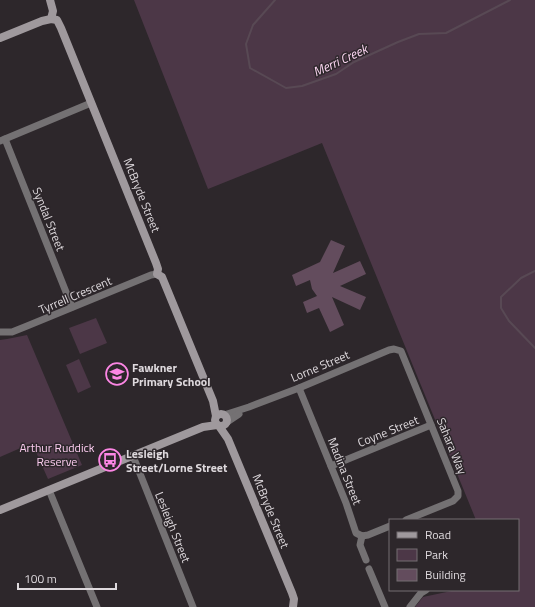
<svg xmlns="http://www.w3.org/2000/svg" width="535" height="607" font-family="'Titillium Web',sans-serif">
	<style>
		.green { fill: #4c3747 }
		.lines { fill: none; stroke-linecap: round; stroke-linejoin: round }
		.stream { stroke: #584954; stroke-width: 2 }
		.building { fill: #634c5d }
		.street { stroke: #747173; stroke-width: 7 }
		.secondary { stroke: #9f999d; stroke-width: 8 }
		.labels { text-anchor: middle; dominant-baseline: central; stroke-width: 3; stroke-linejoin: round; paint-order: stroke }
		.street-label { font-size: 12px; fill: #ded9dd; stroke: #2d272b }
		.poi-label { font-size: 12px; font-weight: bold; fill: #ded9dd; stroke: #2d272b; text-anchor: start }
		.park-label { font-size: 12px; fill: #f9caed; stroke: #2d272b }
		.water-label { font-size: 13px; font-style: italic; fill: #fdd7f3; stroke: #2d272b }
	</style>
	<rect width="100%" height="100%" fill="#2d272b"/>
	<g class="green">
		<path d="M 134,0 L 535,0 L 535,607 L 415,607 L 423,597 L 456,590 L 518,590 L 518,520 L 476,520 L 322,143 L 208,189 Z"/>
		<path d="M 96,318 L 107,343 L 80,354 L 69,328 Z"/>
		<path d="M 27,335 L 82,465 L 48,479 L 32,443 L 0,457 L 0,340 L 7,339 Z"/>
		<path d="M 79,359 L 91,387 L 78,393 L 66,365 Z"/>
	</g>
	<g class="lines">
		<g class="stream">
			<path d="M 275,0 L 253,25 L 246,44 L 250,68 L 286,88 L 302,86 L 336,74 L 354,62 L 398,42 L 419,34 L 446,33 L 510,0"/>
			<path d="M 535,271 L 521,278 L 501,297 L 501,308 L 509,321 L 535,348"/>
		</g>
	</g>
	<path class="building" d="M 331,240 L 345,246 L 333,273 L 360,261 L 366,274 L 340,286 L 366,297 L 360,310 L 332,297 L 344,325 L 330,332 L 319,308 L 307,313 L 303,302 L 317,296 L 312,289 L 310,280 L 296,286 L 292,275 L 320,262 Z"/>
	<g class="lines">
		<g class="street">
			<path d="M 5,139 L 72,307"/>
			<path d="M 0,141 L 91,103"/>
			<path d="M 0,332 L 12,332 L 27,326 L 151,275 L 157,274"/>
			<path d="M 299,388 L 346,503 L 356,533 L 362,536"/>
			<path d="M 224,415 L 249,407 L 299,388 L 389,350 L 394,349 L 401,351 L 458,491 L 458,496 L 453,501 L 406,520"/>
			<path d="M 227,422 L 239,414"/>
			<path d="M 133,456 L 193,607"/>
			<path d="M 331,466 L 431,425"/>
			<path d="M 49,490 L 97,607"/>
			<path d="M 362,536 L 368,535 L 390,526"/>
			<path d="M 362,536 L 360,545 L 366,560"/>
			<path d="M 369,569 L 385,607"/>
			<path d="M 410,607 L 421,593 L 426,590"/>
		</g>
		<g class="secondary">
			<path d="M 50,0 L 53,11 L 51,19 L 57,20 L 61,28 L 156,263 L 158,269 L 157,274 L 162,277 L 213,401 L 216,416"/>
			<path d="M 0,38 L 42,21 L 51,19"/>
			<circle cx="221" cy="420" r="6"/>
			<path d="M 219,426 L 228,439 L 292,593 L 294,599 L 293,607"/>
			<path d="M 0,510 L 203,427 L 217,425"/>
		</g>
	</g>
	<defs>
		<g id="school-ring" transform="scale(1.15)"><circle r="9.5" fill="#2d272b" stroke="#fc86e4" stroke-width="1.5"/><path d="M0-5L7-2L0 1L-7-2ZM-4 1L0 2.5L4 1V4Q0 6-4 4Z" fill="#fc86e4"/></g>
		<g id="bus-ring" transform="scale(1.15)"><circle r="9.5" fill="#2d272b" stroke="#fc86e4" stroke-width="1.5"/><path d="M-5-6H5V4H4V6H2V4H-2V6H-4V4H-5ZM-3.5-4V0h7V-4ZM-3.5 1.2v1.5H-2V1.2ZM2 1.2v1.5H3.5V1.2Z" fill="#fc86e4"/></g>
	</defs>
	<g fill-rule="evenodd">
		<use href="#school-ring" x="117" y="374"/>
		<use href="#bus-ring" x="110" y="460"/>
	</g>
	<g class="labels">
		<g class="street-label">
			<text transform="translate(142 195) rotate(68)">McBryde Street</text>
			<text transform="translate(49 219) rotate(68)">Syndal Street</text>
			<text transform="translate(75 295) rotate(-23)">Tyrrell Crescent</text>
			<text transform="translate(320 366) rotate(-23)">Lorne Street</text>
			<text transform="translate(388 431) rotate(-22)">Coyne Street</text>
			<text transform="translate(452 446) rotate(68)">Sahara Way</text>
			<text transform="translate(345 471) rotate(68)">Madina Street</text>
			<text transform="translate(271 511) rotate(68)">McBryde Street</text>
			<text transform="translate(173 527) rotate(68)">Lesleigh Street</text>
		</g>
		<g class="poi-label">
			<text x="132" y="367">Fawkner<tspan x="132" dy="14">Primary School</tspan></text>
			<text x="126" y="453">Lesleigh<tspan x="126" dy="14">Street/Lorne Street</tspan></text>
		</g>
		<g class="park-label">
			<text x="57" y="447">Arthur Ruddick<tspan x="57" dy="14">Reserve</tspan></text>
		</g>
		<g class="water-label">
			<text transform="translate(340 60) rotate(-25)">Merri Creek</text>
		</g>
	</g>
	<rect x="389" y="519" width="130" height="72" fill="#2d272b" stroke="#746e72"/>
	<rect x="397" y="532" width="20" height="6" fill="#9f999d" stroke="#746e72"/>
	<text x="425" y="539" font-size="12" fill="#ded9dd">Road</text>
	<rect x="397" y="549" width="20" height="12" fill="#4c3747" stroke="#746e72"/>
	<text x="425" y="559" font-size="12" fill="#ded9dd">Park</text>
	<rect x="397" y="569" width="20" height="12" fill="#634c5d" stroke="#746e72"/>
	<text x="425" y="579" font-size="12" fill="#ded9dd">Building</text>
	<path d="M18 583v6h98v-6" fill="none" stroke="#ded9dd" stroke-width="2"/>
	<text x="24" y="583" font-size="12" fill="#ded9dd" stroke="#2d272b" stroke-width="3" paint-order="stroke">100 m</text>
</svg>
